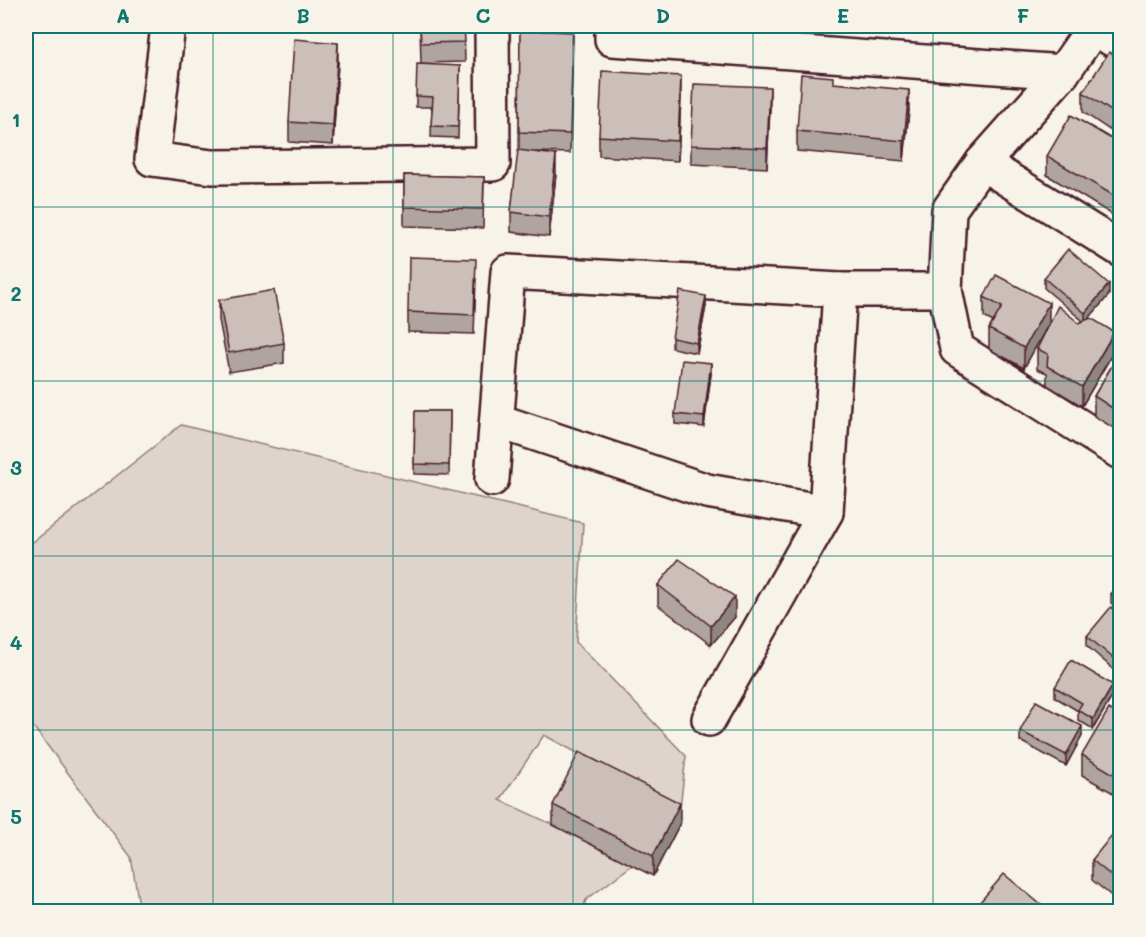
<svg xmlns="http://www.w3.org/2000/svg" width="1146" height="937" font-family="Mali,sans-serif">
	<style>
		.green { fill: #ded4cc; stroke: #947a7c; stroke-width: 1.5 }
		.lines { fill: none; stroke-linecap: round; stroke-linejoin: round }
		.minor-casing { stroke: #4a1f2b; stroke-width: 38 }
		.minor { stroke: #f7f3e8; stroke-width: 33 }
		.wall { fill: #afa49f; stroke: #4a1f2b; stroke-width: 1.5 }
		.shaded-wall { fill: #8f8682; stroke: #4a1f2b; stroke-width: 1.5 }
		.building { fill: #ccbfb9; stroke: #4a1f2b; stroke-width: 1.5 }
		.grid { fill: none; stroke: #0f766e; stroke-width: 1.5; stroke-opacity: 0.55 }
		.neatline { fill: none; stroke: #0f766e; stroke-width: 2 }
		.grid-label { font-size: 20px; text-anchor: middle; font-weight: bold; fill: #0f766e }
	</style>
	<rect width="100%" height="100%" fill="#f7f3e8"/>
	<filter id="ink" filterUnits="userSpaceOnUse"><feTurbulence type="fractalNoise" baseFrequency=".0167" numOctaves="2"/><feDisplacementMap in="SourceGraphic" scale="12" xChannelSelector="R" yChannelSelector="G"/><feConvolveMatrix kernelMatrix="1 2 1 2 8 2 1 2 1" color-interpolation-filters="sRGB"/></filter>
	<g filter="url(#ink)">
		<path class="green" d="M 181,425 L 583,523 L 576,642 L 686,756 L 680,808 L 544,735 L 500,800 L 635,863 L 586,900 L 582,911 L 435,912 L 429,908 L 426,912 L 140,911 L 131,857 L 26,717 L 26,552 L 28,546 Z"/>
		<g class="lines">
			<g class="minor-casing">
				<g id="minor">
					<path d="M 168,26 L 152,159 L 212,167 L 493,164 L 492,26"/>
					<path d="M 612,26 L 612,39 L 1063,72"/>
					<path d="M 1095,26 L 1063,72 L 982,163 L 949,210 L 945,290 L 957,349 L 1120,452"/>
					<path d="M 1094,28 L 1120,44"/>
					<path d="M 982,163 L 1120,249"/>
					<path d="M 498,421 L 707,491 L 826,512"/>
					<path d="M 492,479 L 508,272 L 840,290 L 945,290"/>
					<path d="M 709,719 L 826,512 L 840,290"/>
				</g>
			</g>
			<use href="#minor" class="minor"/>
		</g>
		<g class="wall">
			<path d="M 420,26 L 464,26 L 465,62 L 421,63 Z"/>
			<path d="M 924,26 L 961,26 L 961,31 L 924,28 Z"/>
			<path d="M 520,30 L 573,32 L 570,153 L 537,152 L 556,174 L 549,237 L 511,232 L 511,212 L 519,150 Z"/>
			<path d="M 1120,60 L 1120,137 L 1083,112 L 1083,92 Z"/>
			<path d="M 338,62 L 333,145 L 289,142 L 289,122 Z"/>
			<path d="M 460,66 L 458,138 L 431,137 L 432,107 L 416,107 L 416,96 Z"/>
			<path d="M 833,83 L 909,110 L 904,161 L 797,151 L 797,131 Z"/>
			<path d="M 681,96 L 678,161 L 599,156 L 599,136 Z"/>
			<path d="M 770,107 L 767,168 L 691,164 L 691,145 Z"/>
			<path d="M 1120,144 L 1120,210 L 1116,217 L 1047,175 L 1047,156 Z"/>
			<path d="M 404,175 L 484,177 L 483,228 L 404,226 Z"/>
			<path d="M 1044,278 L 1109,295 L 1089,318 L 1114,351 L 1082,406 L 1047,385 L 1047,373 L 1037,369 L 1037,349 L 1083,321 L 1044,288 Z"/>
			<path d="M 476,279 L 474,334 L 408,332 L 408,312 Z"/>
			<path d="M 984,297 L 1049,323 L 1024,368 L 989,349 L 989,329 L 993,322 L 984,317 Z"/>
			<path d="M 219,300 L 284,343 L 284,363 L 229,372 L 219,320 Z"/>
			<path d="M 706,306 L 697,353 L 672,348 L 672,338 Z"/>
			<path d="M 1120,352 L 1120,432 L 1094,416 L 1094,396 Z"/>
			<path d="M 711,374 L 704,427 L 675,424 L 675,414 Z"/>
			<path d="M 415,411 L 450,411 L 449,475 L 414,474 Z"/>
			<path d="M 1120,582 L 1120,611 L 1111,603 L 1111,593 Z"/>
			<path d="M 658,585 L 735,617 L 711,645 L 658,605 Z"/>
			<path d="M 1120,615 L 1120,675 L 1087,646 L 1087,636 Z"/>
			<path d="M 1055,687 L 1113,695 L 1093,729 L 1078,720 L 1078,711 L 1055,697 Z"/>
			<path d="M 1120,716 L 1120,797 L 1082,775 L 1082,755 Z"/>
			<path d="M 1020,731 L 1082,736 L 1066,766 L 1020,741 Z"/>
			<path d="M 553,805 L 680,823 L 653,876 L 553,825 Z"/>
			<path d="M 1120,834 L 1120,903 L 1092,880 L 1092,860 Z"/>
			<path d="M 980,902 L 1046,912 L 980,912 Z"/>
		</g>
		<g class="shaded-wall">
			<path d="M 338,43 L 338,62 L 333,145 L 333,125 Z"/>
			<path d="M 681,76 L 681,96 L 678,161 L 678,141 Z"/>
			<path d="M 770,87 L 770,107 L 767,168 L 767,148 Z"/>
			<path d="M 909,90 L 909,110 L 904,161 L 904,141 Z"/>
			<path d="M 556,155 L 556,174 L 549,237 L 549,217 Z"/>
			<path d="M 1120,190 L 1120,210 L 1116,217 L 1116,197 Z"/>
			<path d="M 1109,284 L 1109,295 L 1085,323 L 1085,313 Z"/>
			<path d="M 706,296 L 706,306 L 697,353 L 697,343 Z"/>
			<path d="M 1049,303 L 1049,323 L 1024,368 L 1024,348 Z"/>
			<path d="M 1114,332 L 1114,351 L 1082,406 L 1082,387 Z"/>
			<path d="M 711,363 L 711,374 L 704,427 L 704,417 Z"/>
			<path d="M 735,597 L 735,617 L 711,645 L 711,626 Z"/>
			<path d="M 1113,685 L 1113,695 L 1093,729 L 1093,719 Z"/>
			<path d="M 1082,726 L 1082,736 L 1066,766 L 1066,755 Z"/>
			<path d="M 680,803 L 680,823 L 653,876 L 653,856 Z"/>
		</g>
		<g class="building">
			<path d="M 420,26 L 464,26 L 465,42 L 421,43 Z"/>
			<path d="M 520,30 L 573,32 L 570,134 L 519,132 Z"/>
			<path d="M 294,39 L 338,43 L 333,125 L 289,122 Z"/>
			<path d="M 1109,52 L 1120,60 L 1120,117 L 1083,92 Z"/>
			<path d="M 417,64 L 460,66 L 458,127 L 431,126 L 433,97 L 416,96 Z"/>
			<path d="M 602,71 L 681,76 L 678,141 L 599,136 Z"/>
			<path d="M 801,74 L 833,77 L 833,83 L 909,90 L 904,141 L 797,131 Z"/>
			<path d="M 694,84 L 770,87 L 767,148 L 691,145 Z"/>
			<path d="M 1071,115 L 1120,144 L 1120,190 L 1116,197 L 1047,156 Z"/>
			<path d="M 518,150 L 556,155 L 549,217 L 511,212 Z"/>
			<path d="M 404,175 L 484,177 L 483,209 L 404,207 Z"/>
			<path d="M 1068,249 L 1109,284 L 1085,313 L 1044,278 Z"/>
			<path d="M 409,257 L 476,259 L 474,315 L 408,312 Z"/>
			<path d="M 996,275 L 1049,303 L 1024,348 L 989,329 L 1002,307 L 984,297 Z"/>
			<path d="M 274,290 L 284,343 L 229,353 L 219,300 Z"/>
			<path d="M 680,291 L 706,296 L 697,343 L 672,338 Z"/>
			<path d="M 1058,306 L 1079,323 L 1091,318 L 1114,332 L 1082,387 L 1047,366 L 1048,354 L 1037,349 Z"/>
			<path d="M 1120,352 L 1120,413 L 1094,396 Z"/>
			<path d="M 682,360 L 711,363 L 704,417 L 675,414 Z"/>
			<path d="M 415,411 L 450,411 L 449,465 L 414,464 Z"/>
			<path d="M 679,559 L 735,597 L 711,626 L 658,585 Z"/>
			<path d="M 1120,582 L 1120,601 L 1111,593 Z"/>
			<path d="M 1111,607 L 1120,615 L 1120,664 L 1087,636 Z"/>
			<path d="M 1071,660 L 1113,685 L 1093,719 L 1078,710 L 1082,703 L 1055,687 Z"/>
			<path d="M 1036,701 L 1082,726 L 1066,755 L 1020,731 Z"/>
			<path d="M 1109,709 L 1120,716 L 1120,778 L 1082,755 Z"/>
			<path d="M 579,752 L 680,803 L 653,856 L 553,805 Z"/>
			<path d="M 1116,830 L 1120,834 L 1120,883 L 1092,860 Z"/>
			<path d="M 1004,874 L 1046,909 L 1043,912 L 991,912 L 980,902 Z"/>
		</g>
	</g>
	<path class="grid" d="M 213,26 L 213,912M 393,26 L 393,912M 573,26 L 573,912M 753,26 L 753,912M 933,26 L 933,912M 26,207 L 1120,207M 26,381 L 1120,381M 26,556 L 1120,556M 26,730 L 1120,730"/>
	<rect width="1146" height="937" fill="none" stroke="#f7f3e8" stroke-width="66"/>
	<rect x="33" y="33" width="1080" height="871" class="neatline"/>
	<g class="grid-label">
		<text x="123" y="23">A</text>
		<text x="303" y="23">B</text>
		<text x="483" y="23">C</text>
		<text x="663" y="23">D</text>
		<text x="843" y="23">E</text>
		<text x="1023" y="23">F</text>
		<text x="16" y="127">1</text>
		<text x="16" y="301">2</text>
		<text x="16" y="475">3</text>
		<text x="16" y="650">4</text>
		<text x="16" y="824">5</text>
	</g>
</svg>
